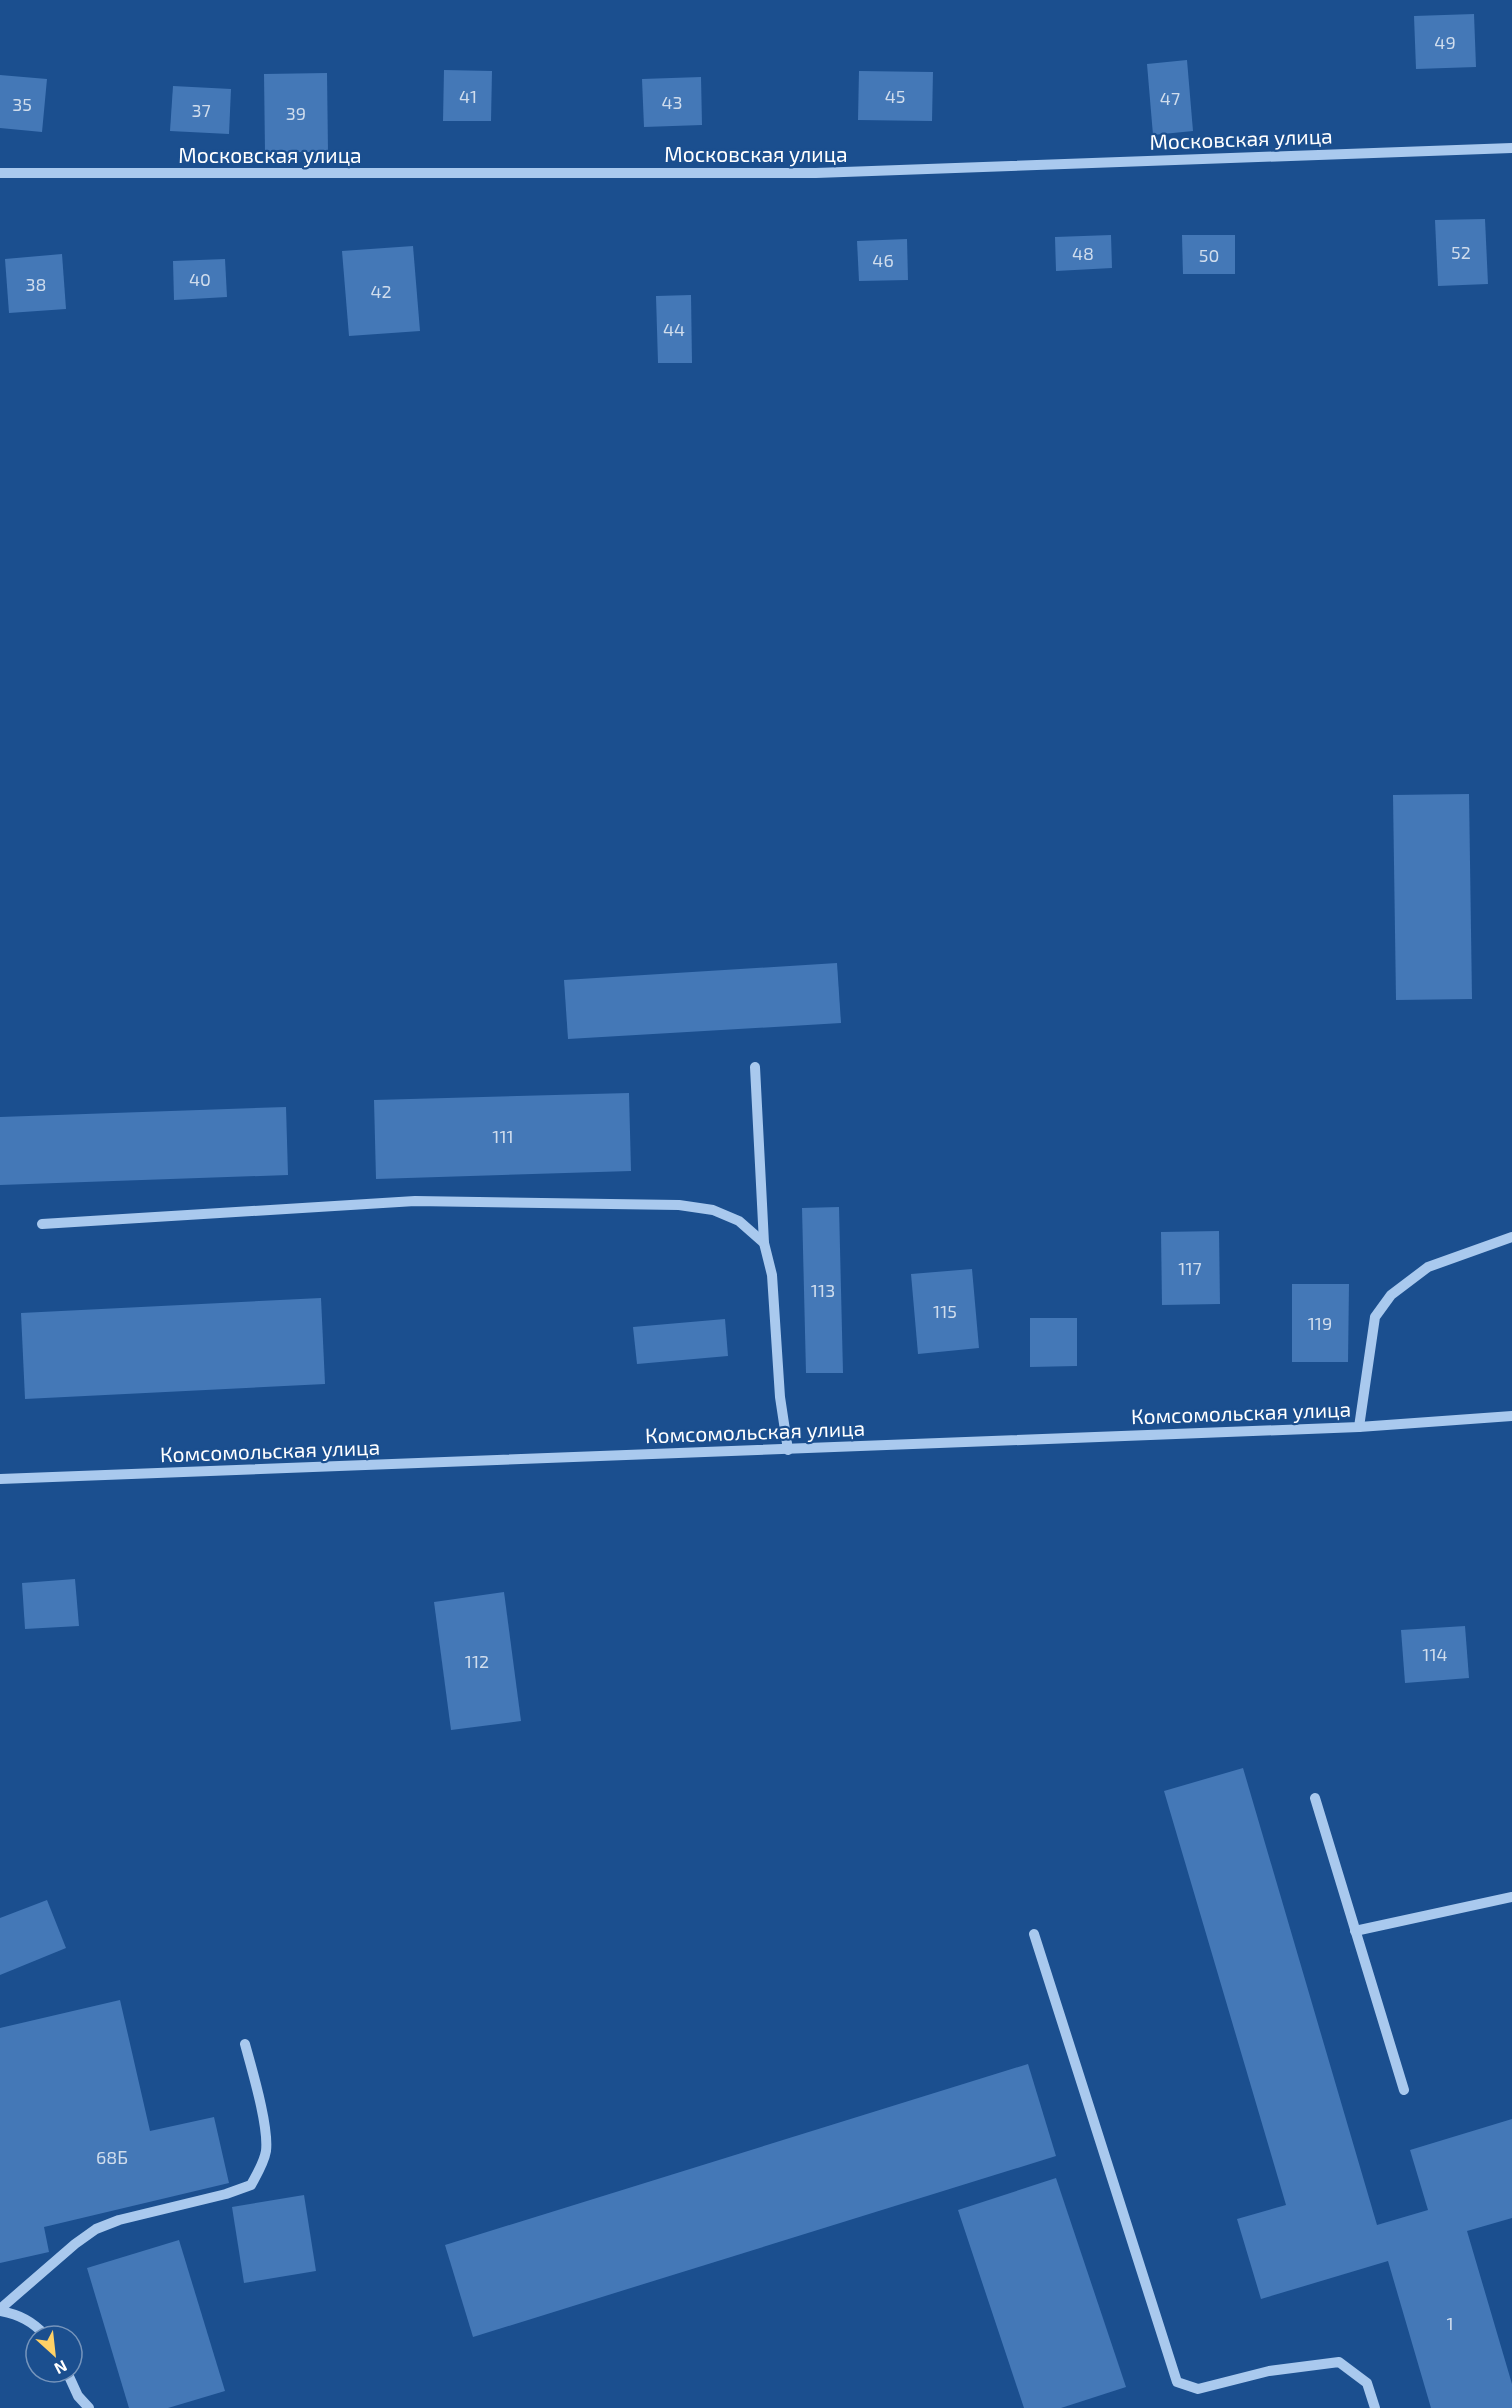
<svg xmlns="http://www.w3.org/2000/svg" width="1512" height="2408" font-family="'Exo 2',sans-serif">
	<style>
		.building { fill: #4478b7 }
		.lines { fill: none; stroke-linecap: round; stroke-linejoin: round }
		.minor { stroke: #a9c9ee; stroke-width: 10 }
		.labels { text-anchor: middle; dominant-baseline: central; stroke-width: 4.5; stroke-linejoin: round; paint-order: stroke }
		.number-label { font-size: 18px; fill: #d0dded }
		.street-label { font-size: 21px; fill: #fff; stroke: #1b4f8f }
	</style>
	<rect width="100%" height="100%" fill="#1b4f8f"/>
	<g class="building">
		<path d="M 1474,14 L 1476,67 L 1416,69 L 1414,16 Z"/>
		<path d="M 1187,60 L 1193,131 L 1153,135 L 1147,64 Z"/>
		<path d="M 444,70 L 492,71 L 491,121 L 443,121 Z"/>
		<path d="M 859,71 L 933,72 L 932,121 L 858,120 Z"/>
		<path d="M 327,73 L 328,152 L 265,152 L 264,74 Z"/>
		<path d="M 0,75 L 47,79 L 42,132 L 0,128 Z"/>
		<path d="M 701,77 L 702,125 L 644,127 L 642,79 Z"/>
		<path d="M 173,86 L 231,89 L 229,134 L 170,131 Z"/>
		<path d="M 1485,219 L 1488,284 L 1438,286 L 1435,220 Z"/>
		<path d="M 1111,235 L 1112,268 L 1056,271 L 1055,237 Z"/>
		<path d="M 1182,235 L 1235,235 L 1235,274 L 1183,274 Z"/>
		<path d="M 907,239 L 908,280 L 859,281 L 857,241 Z"/>
		<path d="M 413,246 L 420,331 L 349,336 L 342,251 Z"/>
		<path d="M 62,254 L 66,309 L 9,313 L 5,259 Z"/>
		<path d="M 225,259 L 227,297 L 174,300 L 173,261 Z"/>
		<path d="M 691,295 L 692,363 L 658,363 L 656,296 Z"/>
		<path d="M 1469,794 L 1472,999 L 1396,1000 L 1393,795 Z"/>
		<path d="M 837,963 L 841,1023 L 568,1039 L 564,980 Z"/>
		<path d="M 629,1093 L 631,1171 L 376,1179 L 374,1100 Z"/>
		<path d="M 286,1107 L 288,1175 L 0,1185 L 0,1117 Z"/>
		<path d="M 839,1207 L 843,1373 L 806,1373 L 802,1208 Z"/>
		<path d="M 1219,1231 L 1220,1304 L 1162,1305 L 1161,1232 Z"/>
		<path d="M 972,1269 L 979,1348 L 918,1354 L 911,1274 Z"/>
		<path d="M 1292,1284 L 1349,1284 L 1348,1362 L 1292,1362 Z"/>
		<path d="M 321,1298 L 325,1384 L 25,1399 L 21,1313 Z"/>
		<path d="M 1030,1318 L 1077,1318 L 1077,1366 L 1030,1367 Z"/>
		<path d="M 725,1319 L 728,1356 L 637,1364 L 633,1327 Z"/>
		<path d="M 75,1579 L 79,1626 L 25,1629 L 22,1583 Z"/>
		<path d="M 504,1592 L 521,1721 L 451,1730 L 434,1602 Z"/>
		<path d="M 1465,1626 L 1469,1678 L 1405,1683 L 1401,1630 Z"/>
		<path d="M 1243,1768 L 1377,2225 L 1428,2210 L 1410,2150 L 1512,2119 L 1512,2218 L 1467,2231 L 1512,2384 L 1512,2408 L 1431,2408 L 1388,2261 L 1261,2299 L 1237,2219 L 1286,2205 L 1164,1791 Z"/>
		<path d="M 47,1900 L 66,1948 L 0,1975 L 0,1918 Z"/>
		<path d="M 120,2000 L 150,2131 L 214,2117 L 229,2183 L 44,2227 L 49,2252 L 0,2263 L 0,2028 Z"/>
		<path d="M 1028,2064 L 1056,2156 L 473,2337 L 445,2245 Z"/>
		<path d="M 1056,2178 L 1126,2387 L 1061,2408 L 1024,2408 L 958,2210 Z"/>
		<path d="M 304,2195 L 316,2271 L 244,2283 L 232,2207 Z"/>
		<path d="M 179,2240 L 225,2391 L 168,2408 L 129,2408 L 87,2268 Z"/>
	</g>
	<g class="lines">
		<g class="minor">
			<path d="M 0,173 L 816,173 L 1512,148"/>
			<path d="M 755,1067 L 764,1243"/>
			<path d="M 42,1224 L 415,1201 L 679,1205 L 713,1210 L 739,1221 L 764,1243 L 772,1275 L 780,1397 L 788,1450"/>
			<path d="M 1359,1427 L 1375,1317 L 1391,1295 L 1428,1267 L 1512,1237"/>
			<path d="M 0,1479 L 1359,1427 L 1512,1416"/>
			<path d="M 1315,1798 L 1404,2090"/>
			<path d="M 1355,1931 L 1512,1897"/>
			<path d="M 1034,1934 L 1177,2382 L 1198,2389 L 1269,2371 L 1339,2362 L 1367,2383 L 1375,2408"/>
			<path d="M 0,2309 L 75,2244 L 96,2229 L 119,2220 L 226,2194 L 251,2185 C 257,2174 264,2163 266,2151 C 269,2126 252,2070 245,2044"/>
			<path d="M 0,2311 C 20,2315 32,2321 46,2336"/>
			<path d="M 67,2372 L 78,2396 L 89,2408"/>
		</g>
	</g>
	<g class="labels">
		<g class="number-label">
			<text x="1445" y="42">49</text>
			<text x="468" y="96">41</text>
			<text x="895" y="96">45</text>
			<text x="1170" y="98">47</text>
			<text x="672" y="102">43</text>
			<text x="22" y="104">35</text>
			<text x="201" y="110">37</text>
			<text x="296" y="113">39</text>
			<text x="1461" y="252">52</text>
			<text x="1083" y="253">48</text>
			<text x="1209" y="255">50</text>
			<text x="883" y="260">46</text>
			<text x="200" y="279">40</text>
			<text x="36" y="284">38</text>
			<text x="381" y="291">42</text>
			<text x="674" y="329">44</text>
			<text x="503" y="1136">111</text>
			<text x="1190" y="1268">117</text>
			<text x="823" y="1290">113</text>
			<text x="945" y="1311">115</text>
			<text x="1320" y="1323">119</text>
			<text x="1435" y="1654">114</text>
			<text x="477" y="1661">112</text>
			<text x="112" y="2157">68Б</text>
			<text x="1450" y="2323">1</text>
		</g>
		<g class="street-label">
			<text transform="translate(1241 138) rotate(-2)">Московская улица</text>
			<text x="756" y="153">Московская улица</text>
			<text x="270" y="154">Московская улица</text>
			<text transform="translate(1241 1412) rotate(-2)">Комсомольская улица</text>
			<text transform="translate(755 1431) rotate(-2)">Комсомольская улица</text>
			<text transform="translate(270 1450) rotate(-2)">Комсомольская улица</text>
		</g>
	</g>
	<g transform="translate(54 2354) rotate(153)"><circle r="28" fill="#1b4f8f" stroke="#7695bc" stroke-width="1.5"/>
	<path d="M0-4.5L10 22L0 15L-10 22Z" fill="#ffd166"/>
	<text y="-9" font-size="16" font-weight="bold" text-anchor="middle" fill="#ffffff">N</text>
	</g>
</svg>
